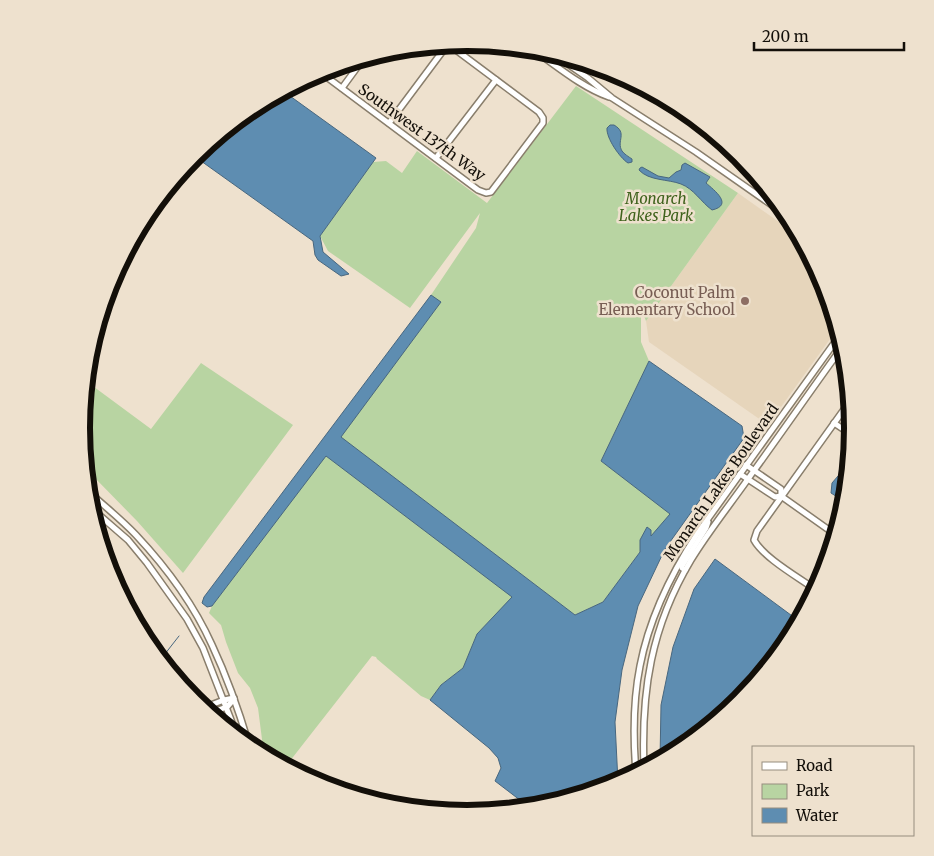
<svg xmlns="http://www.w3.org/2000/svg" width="934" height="856" font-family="Merriweather,serif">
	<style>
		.built { fill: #e6d5bb }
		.green { fill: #b8d4a2 }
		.water { fill: #5e8db1; stroke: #48677f }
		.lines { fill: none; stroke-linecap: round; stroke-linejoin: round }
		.stream { stroke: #48677f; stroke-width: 1 }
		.minor-casing { stroke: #897e6c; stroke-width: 8 }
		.minor { stroke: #fff; stroke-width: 5 }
		.education-dot { fill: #8d6e63; stroke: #eee1ce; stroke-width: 2 }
		.labels { text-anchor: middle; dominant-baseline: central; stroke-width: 5; stroke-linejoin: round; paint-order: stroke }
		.street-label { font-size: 15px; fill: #130f09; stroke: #eee1ce }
		.park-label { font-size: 15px; font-style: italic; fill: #3f621c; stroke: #eee1ce }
		.education-label { font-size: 15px; fill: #785e54; stroke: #eee1ce; text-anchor: end }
		.rim { fill: none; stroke: #130f09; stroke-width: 6 }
	</style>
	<rect width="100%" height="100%" fill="#eee1ce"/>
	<path class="built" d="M 738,193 L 800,237 L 823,281 L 838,328 L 768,425 L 649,342 L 646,321 Z"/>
	<g class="green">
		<path d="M 576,86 L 738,193 L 646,321 L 641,308 L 641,342 L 649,361 L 601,461 L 671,514 L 651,537 L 640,540 L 640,552 L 603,602 L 575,615 L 340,437 L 440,303 L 431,295 L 476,228 L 480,213 L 410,308 L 328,251 L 320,236 L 373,162 L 386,161 L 402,173 L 417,151 L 487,203 Z"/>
		<path d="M 201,363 L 293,425 L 183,573 L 137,521 L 93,476 L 86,471 L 82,428 L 86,381 L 151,429 Z"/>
		<path d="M 325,455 L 513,597 L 477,634 L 463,668 L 441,685 L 430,700 L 421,696 L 377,659 L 376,657 L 372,656 L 286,766 L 264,755 L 258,708 L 250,688 L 238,673 L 226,642 L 221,625 L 209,613 L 212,606 Z"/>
	</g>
	<g class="water">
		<path d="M 283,91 L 376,158 L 320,236 L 323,252 L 349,274 L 341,276 L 318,260 L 315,255 L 313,241 L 194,156 L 253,107 Z"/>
		<path d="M 667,100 L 681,108 L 693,117 L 684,120 L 666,105 Z"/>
		<path d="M 610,125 L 614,125 C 628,133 616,141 622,151 C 624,154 629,157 632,159 L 632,162 L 628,163 C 620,158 606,138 607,128 Z"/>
		<path d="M 685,163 L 710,177 L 706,183 C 714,190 734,205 712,210 C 701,202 694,189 681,184 C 668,179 649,181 639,170 L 640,168 L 642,167 L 658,176 L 669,178 L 676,172 L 681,170 L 682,165 Z"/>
		<path d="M 431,295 L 441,302 L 341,437 L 575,615 L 603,602 L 640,552 L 640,540 L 647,527 L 651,530 L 651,536 L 670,514 L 601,461 L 649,361 L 742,426 L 744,438 L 665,549 L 638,606 L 622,670 L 615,722 L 618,782 L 542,806 L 529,807 L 495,781 L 501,768 L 498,758 L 489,748 L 430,700 L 441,685 L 463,668 L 477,634 L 512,597 L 326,456 L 212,606 L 207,607 L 202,603 L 204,597 Z"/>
		<path d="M 848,475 L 845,502 L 831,493 L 832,483 L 838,476 Z"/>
		<path d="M 715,559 L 799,621 L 787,642 L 739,701 L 681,749 L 660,760 L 661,705 L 673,647 L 694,589 Z"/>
	</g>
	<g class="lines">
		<path class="stream" d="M 161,659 L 179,636"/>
		<g class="minor-casing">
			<g id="minor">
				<path d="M 532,49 C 557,66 581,87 609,97"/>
				<path d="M 552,53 L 588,78 L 612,98 L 696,152 L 789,217"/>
				<path d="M 320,72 L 478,190 L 486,193 L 491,192 L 543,123 L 543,118 L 539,112 L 448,44"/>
				<path d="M 342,88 L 364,58"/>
				<path d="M 389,123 L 448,44"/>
				<path d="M 436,158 L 496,80"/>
				<path d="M 834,423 L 852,435"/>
				<path d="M 746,465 L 781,489 L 781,496"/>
				<path d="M 740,474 L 775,497 L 781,496 L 836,535"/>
				<path d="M 88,491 C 104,506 121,519 136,535 C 166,567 194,605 212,645 C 227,677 239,711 249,745"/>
				<path d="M 90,507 L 128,540 L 147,563 L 187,619 L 203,648 L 231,720 L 236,734"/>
				<path d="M 685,570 L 682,568 L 682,566 L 706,528 L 708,522"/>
				<path d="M 816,590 C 798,577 764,558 754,540 L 757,531 L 850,401"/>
				<path d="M 203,708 L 224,700 L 234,698"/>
				<path d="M 209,713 L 227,707 L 234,699"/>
				<path d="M 644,768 C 641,691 651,627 691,560 C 708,532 729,506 748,479 C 780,435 811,390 843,346"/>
				<path d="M 636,773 C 633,737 633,701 640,666 C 649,619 671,574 697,534 L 840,335"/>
			</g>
		</g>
		<use href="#minor" class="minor"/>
	</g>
	<circle class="education-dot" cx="745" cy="301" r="5"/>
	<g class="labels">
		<g class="street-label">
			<text transform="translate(422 132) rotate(36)">Southwest 137th Way</text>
			<text transform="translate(721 482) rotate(-55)">Monarch Lakes Boulevard</text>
		</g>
		<g class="park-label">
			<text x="656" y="198">Monarch<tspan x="656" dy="17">Lakes Park</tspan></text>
		</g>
		<g class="education-label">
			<text x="735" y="292">Coconut Palm<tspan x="735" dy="17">Elementary School</tspan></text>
		</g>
	</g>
	<path d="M0 0H934V856H0ZM90 428a377 377 0 1 1 754 0a377 377 0 1 1-754 0Z" fill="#eee1ce" fill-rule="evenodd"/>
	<path class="rim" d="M90 428a377 377 0 1 1 754 0a377 377 0 1 1-754 0Z"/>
	<rect x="752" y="746" width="162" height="90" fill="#eee1ce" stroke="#968d7f"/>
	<rect x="762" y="762" width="25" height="8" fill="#ffffff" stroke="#968d7f"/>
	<text x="796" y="771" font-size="15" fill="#130f09">Road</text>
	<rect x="762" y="784" width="25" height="15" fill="#b8d4a2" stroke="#968d7f"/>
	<text x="796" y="796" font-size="15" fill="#130f09">Park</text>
	<rect x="762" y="808" width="25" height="15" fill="#5e8db1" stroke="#968d7f"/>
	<text x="796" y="821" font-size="15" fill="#130f09">Water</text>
	<path d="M754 42v8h150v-8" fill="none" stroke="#130f09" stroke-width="2.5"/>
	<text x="762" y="42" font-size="15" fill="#130f09" stroke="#eee1ce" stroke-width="4" paint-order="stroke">200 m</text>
</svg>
